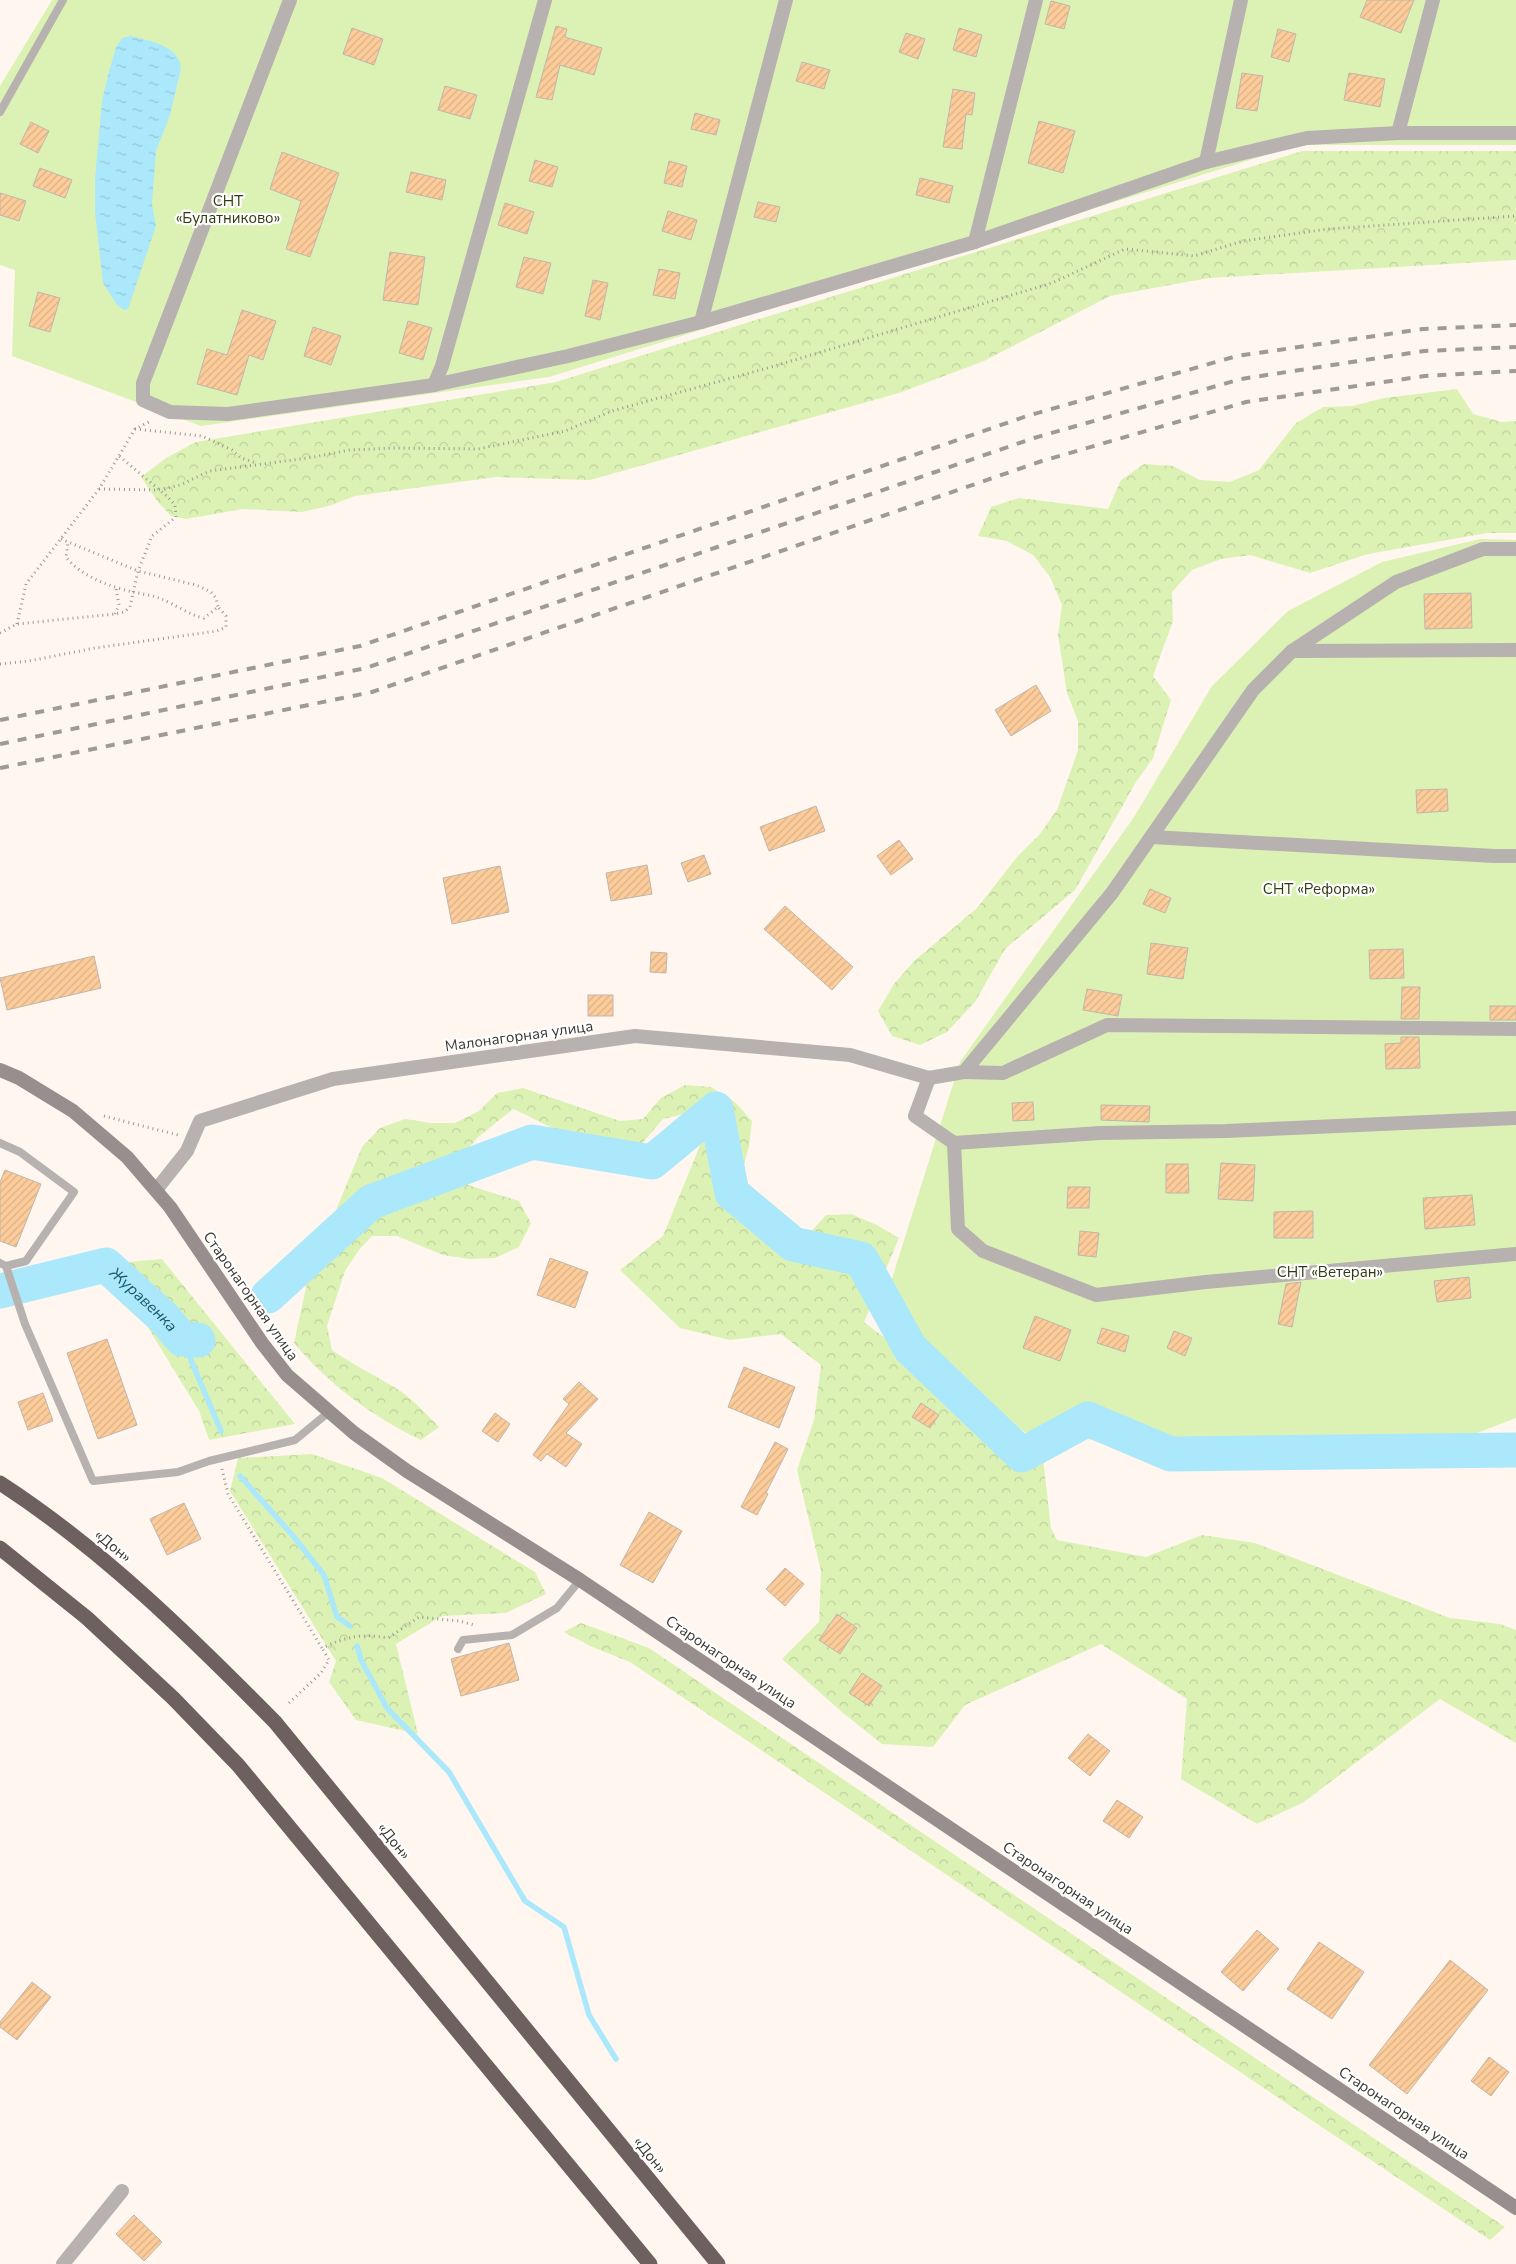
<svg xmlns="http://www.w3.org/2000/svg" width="1516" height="2264" font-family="'Nunito Sans',sans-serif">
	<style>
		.forest { fill: url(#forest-crowns) }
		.garden { fill: #dcf2b5 }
		.water { fill: url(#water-ripples) }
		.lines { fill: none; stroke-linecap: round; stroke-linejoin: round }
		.stream { stroke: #abe8fb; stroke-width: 5.5 }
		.river { stroke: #abe8fb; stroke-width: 35 }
		.building { fill: url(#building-hatch); stroke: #c0b6ad }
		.path { stroke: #9d9791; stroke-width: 3; stroke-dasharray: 1 4; stroke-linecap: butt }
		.service { stroke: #b7b1b0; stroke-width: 8 }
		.minor { stroke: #b7b1b0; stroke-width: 14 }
		.secondary { stroke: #988e8d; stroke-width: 14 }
		.motorway { stroke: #6d605f; stroke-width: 15 }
		.rail { stroke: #a09a94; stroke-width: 4; stroke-dasharray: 9 9; stroke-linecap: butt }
		.labels { text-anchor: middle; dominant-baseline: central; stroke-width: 4.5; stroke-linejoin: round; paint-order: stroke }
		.park-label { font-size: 15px; fill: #2f3c10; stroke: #fff }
		.street-label { font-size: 15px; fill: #3b3733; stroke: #fff }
		.water-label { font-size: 16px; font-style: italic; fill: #19596b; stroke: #fff }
	</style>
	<defs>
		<pattern id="forest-crowns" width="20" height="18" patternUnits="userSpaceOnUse" patternTransform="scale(1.25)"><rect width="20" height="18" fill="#dcf2b5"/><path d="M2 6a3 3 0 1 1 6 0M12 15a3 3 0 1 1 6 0" fill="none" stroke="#bed09c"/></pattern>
		<pattern id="water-ripples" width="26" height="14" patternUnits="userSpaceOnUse" patternTransform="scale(1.25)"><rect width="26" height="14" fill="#abe8fb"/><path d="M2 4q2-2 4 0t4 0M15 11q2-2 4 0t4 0" fill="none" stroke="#94c8d8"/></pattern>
		<pattern id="building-hatch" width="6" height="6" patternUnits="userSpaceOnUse" patternTransform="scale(1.25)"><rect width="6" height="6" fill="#fdcc9b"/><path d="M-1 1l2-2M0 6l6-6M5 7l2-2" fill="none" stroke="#dab086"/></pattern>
	</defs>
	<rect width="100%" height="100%" fill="#fff7ef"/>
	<g class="forest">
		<path d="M 1302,151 L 1516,151 L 1516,260 L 1209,278 L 1110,296 L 984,361 L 899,393 L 590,480 L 496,477 L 355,496 L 329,506 L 302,512 L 243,509 L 186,519 L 171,516 L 158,502 L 141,477 L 166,458 L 196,442 L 556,382 Z"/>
		<path d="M 1457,389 L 1473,414 L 1502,422 L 1516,421 L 1516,533 L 1487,533 L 1368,554 L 1310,573 L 1250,555 L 1221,559 L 1192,570 L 1172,592 L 1173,621 L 1153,676 L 1171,700 L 1153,758 L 1136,782 L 1075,890 L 1005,949 L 975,1002 L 947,1032 L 920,1045 L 892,1036 L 878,1011 L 894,984 L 914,961 L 977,908 L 1017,857 L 1039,835 L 1057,810 L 1078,750 L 1078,721 L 1067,693 L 1058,635 L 1062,605 L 1050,577 L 1033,555 L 1007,541 L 978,536 L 991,507 L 1019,498 L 1108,509 L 1121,480 L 1144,464 L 1173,466 L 1200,480 L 1230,482 L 1259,470 L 1296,423 L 1323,407 L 1353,406 L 1384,398 Z"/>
		<path d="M 685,1085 L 711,1087 L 735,1102 L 752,1121 L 749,1146 L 742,1172 L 747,1198 L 758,1222 L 780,1239 L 807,1236 L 826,1215 L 851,1214 L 877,1225 L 899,1238 L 864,1322 L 1043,1459 L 1051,1528 L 1057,1540 L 1146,1557 L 1202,1535 L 1255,1543 L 1450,1618 L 1500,1624 L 1516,1630 L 1516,1743 L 1440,1699 L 1304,1802 L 1257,1824 L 1181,1779 L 1187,1699 L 1101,1644 L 965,1705 L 933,1747 L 882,1744 L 843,1713 L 782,1659 L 819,1622 L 821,1571 L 797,1470 L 814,1420 L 821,1365 L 781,1334 L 730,1340 L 680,1328 L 620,1270 L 663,1236 L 703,1138 L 696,1111 L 663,1119 L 638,1148 C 612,1144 586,1141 562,1132 C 546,1126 530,1116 513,1109 L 477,1138 L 456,1163 L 468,1185 L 519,1201 L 531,1223 L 519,1247 L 495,1258 L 469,1259 L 443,1255 L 397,1236 L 372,1236 L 359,1250 L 345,1271 L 327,1326 L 332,1350 C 353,1365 377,1376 399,1390 C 414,1400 426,1414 439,1427 L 421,1440 C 373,1417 328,1384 294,1343 L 308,1278 L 362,1147 L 380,1128 L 405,1119 L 431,1123 L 455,1123 L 479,1111 L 497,1093 L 523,1088 L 620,1121 L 643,1119 L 661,1098 Z"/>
		<path d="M 162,1259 L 295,1424 L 209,1440 L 199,1411 L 130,1298 L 128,1262 Z"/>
		<path d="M 312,1454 L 382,1478 L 535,1572 L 546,1594 L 506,1613 L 442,1616 L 396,1644 L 418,1734 L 356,1720 L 329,1682 L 336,1661 L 230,1491 L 238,1458 Z"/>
		<path d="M 581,1623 L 649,1648 L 1505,2227 L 1490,2240 L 630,1662 L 590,1646 L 564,1632 Z"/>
	</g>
	<g class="garden">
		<path d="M 52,0 L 1516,0 L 1516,145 L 1299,145 L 549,377 L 201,426 L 12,356 L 15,270 L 0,265 L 0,86 Z"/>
		<path d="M 1480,539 L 1516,540 L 1516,1418 L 1394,1465 L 1027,1434 L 878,1323 L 960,1062 L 1134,817 L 1212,686 L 1288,611 L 1382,562 Z"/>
	</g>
	<path class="water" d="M 131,36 C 149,41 180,45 181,69 L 170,115 L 156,151 L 152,204 L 156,226 L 128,309 L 124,310 L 117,305 L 103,283 L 95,213 L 95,179 L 102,101 L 108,75 L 116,47 L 122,38 Z"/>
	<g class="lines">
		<g class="stream">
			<path d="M 182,1339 L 221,1431"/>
			<path d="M 240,1476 L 294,1537 L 324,1575 L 337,1617 L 350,1626"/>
			<path d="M 357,1646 L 361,1660 L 387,1708 L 449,1772 L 525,1901 L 564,1927 L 589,2015 L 616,2059"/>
		</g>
		<g class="river">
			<path id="s1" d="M 0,1291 L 106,1265 L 164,1318 L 182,1339 L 198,1340"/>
			<path d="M 268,1296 L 371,1202 L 532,1142 L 652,1162 L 716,1109 L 732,1193 L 793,1244 L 861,1259 L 910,1348 L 1022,1455 L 1088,1419 L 1171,1454 L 1516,1450"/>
		</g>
	</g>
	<g class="building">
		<path d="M 1367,0 L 1414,0 L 1401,33 L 1360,17 Z"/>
		<path d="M 1051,1 L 1070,6 L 1064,29 L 1045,24 Z"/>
		<path d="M 556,26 L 567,29 L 565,37 L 602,48 L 594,75 L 560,65 L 552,100 L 536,97 Z"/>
		<path d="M 352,28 L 383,39 L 374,65 L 343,54 Z"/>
		<path d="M 959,28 L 982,35 L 976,57 L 953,50 Z"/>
		<path d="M 1278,29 L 1296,34 L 1289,62 L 1271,57 Z"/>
		<path d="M 906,33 L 925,39 L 918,59 L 899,52 Z"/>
		<path d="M 802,62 L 830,70 L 824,89 L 796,81 Z"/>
		<path d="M 1242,73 L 1263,76 L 1257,111 L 1236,108 Z"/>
		<path d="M 1349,73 L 1385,79 L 1380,107 L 1344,100 Z"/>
		<path d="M 445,86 L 477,95 L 470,119 L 438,110 Z"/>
		<path d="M 953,89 L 975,93 L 972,115 L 966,114 L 962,149 L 943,147 Z"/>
		<path d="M 695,113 L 720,120 L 716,135 L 691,129 Z"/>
		<path d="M 1039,121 L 1075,131 L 1063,173 L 1028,163 Z"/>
		<path d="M 31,122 L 49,131 L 38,153 L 20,144 Z"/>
		<path d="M 282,152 L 339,173 L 310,257 L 286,249 L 301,201 L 270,189 Z"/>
		<path d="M 535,160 L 558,167 L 552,187 L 529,181 Z"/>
		<path d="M 669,161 L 687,166 L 682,187 L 664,183 Z"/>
		<path d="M 40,168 L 72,180 L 65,198 L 33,186 Z"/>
		<path d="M 411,172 L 446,180 L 442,200 L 406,192 Z"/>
		<path d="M 920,178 L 953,186 L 949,203 L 916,195 Z"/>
		<path d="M 0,193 L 26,201 L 19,221 L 0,215 Z"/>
		<path d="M 758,202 L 780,207 L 776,222 L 754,217 Z"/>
		<path d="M 505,203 L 534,212 L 527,234 L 498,225 Z"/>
		<path d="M 668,211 L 697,220 L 691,240 L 662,231 Z"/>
		<path d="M 390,252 L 425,257 L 418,305 L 383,300 Z"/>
		<path d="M 524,257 L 551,263 L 543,294 L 516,287 Z"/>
		<path d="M 659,269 L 680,273 L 675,299 L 653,295 Z"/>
		<path d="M 593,280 L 608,283 L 600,320 L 585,316 Z"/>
		<path d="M 38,292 L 60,298 L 50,332 L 29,326 Z"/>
		<path d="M 242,310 L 276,321 L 263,360 L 249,355 L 237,395 L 197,384 L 207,349 L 227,355 Z"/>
		<path d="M 408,321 L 432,328 L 423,360 L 399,353 Z"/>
		<path d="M 313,327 L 341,336 L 331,365 L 304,356 Z"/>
		<path d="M 1471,593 L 1472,628 L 1425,629 L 1424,594 Z"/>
		<path d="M 1036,685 L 1051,711 L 1011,736 L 995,710 Z"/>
		<path d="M 1447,789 L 1448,811 L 1417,813 L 1416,790 Z"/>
		<path d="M 816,806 L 825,831 L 769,851 L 760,827 Z"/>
		<path d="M 899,840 L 913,859 L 891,875 L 877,856 Z"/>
		<path d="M 704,855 L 711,874 L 688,882 L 681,863 Z"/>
		<path d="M 647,865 L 652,894 L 611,901 L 606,873 Z"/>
		<path d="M 500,866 L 509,912 L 452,924 L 443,878 Z"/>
		<path d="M 1150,889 L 1171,898 L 1165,913 L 1143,904 Z"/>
		<path d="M 785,906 L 853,967 L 832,990 L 764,929 Z"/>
		<path d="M 1151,943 L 1188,948 L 1183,979 L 1147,974 Z"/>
		<path d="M 1403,949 L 1404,978 L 1370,979 L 1369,950 Z"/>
		<path d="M 651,952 L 667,953 L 666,973 L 650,972 Z"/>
		<path d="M 94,956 L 101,988 L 7,1010 L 0,978 Z"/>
		<path d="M 1402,987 L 1420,987 L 1419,1019 L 1401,1019 Z"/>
		<path d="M 1087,989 L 1122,995 L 1118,1016 L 1083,1010 Z"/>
		<rect x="588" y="995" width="25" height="21"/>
		<rect x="1490" y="1006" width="26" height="14"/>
		<path d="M 1401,1037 L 1419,1037 L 1420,1068 L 1386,1069 L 1385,1044 L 1401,1043 Z"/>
		<path d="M 1033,1102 L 1034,1120 L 1013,1121 L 1012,1103 Z"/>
		<path d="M 1101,1105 L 1150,1106 L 1149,1122 L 1101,1120 Z"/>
		<path d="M 1221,1163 L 1255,1165 L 1253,1201 L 1218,1199 Z"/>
		<path d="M 1166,1164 L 1188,1164 L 1189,1193 L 1166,1193 Z"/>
		<path d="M 5,1170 L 41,1184 L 16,1247 L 0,1241 L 0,1182 Z"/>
		<path d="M 1068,1187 L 1090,1187 L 1089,1208 L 1067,1208 Z"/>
		<path d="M 1472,1195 L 1475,1225 L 1425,1229 L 1423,1198 Z"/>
		<path d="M 1313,1211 L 1313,1238 L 1274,1238 L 1274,1212 Z"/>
		<path d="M 1080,1231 L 1099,1233 L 1096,1257 L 1078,1255 Z"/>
		<path d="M 550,1258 L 588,1272 L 575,1308 L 537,1295 Z"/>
		<path d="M 1469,1277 L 1471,1298 L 1437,1302 L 1434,1281 Z"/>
		<path d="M 1301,1282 L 1292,1327 L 1278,1324 L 1286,1284 Z"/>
		<path d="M 1035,1316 L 1071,1330 L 1060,1361 L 1023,1348 Z"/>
		<path d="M 1102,1328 L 1129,1336 L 1125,1352 L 1097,1343 Z"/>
		<path d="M 1174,1331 L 1192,1338 L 1185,1356 L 1167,1348 Z"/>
		<path d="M 107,1339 L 137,1425 L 98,1439 L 67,1353 Z"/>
		<path d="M 744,1367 L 795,1387 L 779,1428 L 728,1407 Z"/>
		<path d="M 579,1382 L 598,1399 L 566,1433 L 582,1444 L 566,1467 L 547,1454 L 541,1461 L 533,1455 L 569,1404 L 563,1399 Z"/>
		<path d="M 43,1393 L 53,1421 L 28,1430 L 18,1402 Z"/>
		<path d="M 921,1403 L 939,1415 L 930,1428 L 912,1417 Z"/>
		<path d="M 495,1413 L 510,1424 L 498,1442 L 482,1431 Z"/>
		<path d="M 775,1442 L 788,1449 L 766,1493 L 768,1494 L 757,1515 L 741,1507 Z"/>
		<path d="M 184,1503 L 201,1539 L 167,1555 L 150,1519 Z"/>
		<path d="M 649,1512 L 682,1531 L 653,1583 L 620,1565 Z"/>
		<path d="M 785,1568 L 804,1584 L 785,1606 L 766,1589 Z"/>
		<path d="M 837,1614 L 857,1628 L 840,1654 L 819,1640 Z"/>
		<path d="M 509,1643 L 519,1680 L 461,1696 L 451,1659 Z"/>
		<path d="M 862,1673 L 882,1686 L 869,1706 L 849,1693 Z"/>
		<path d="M 1088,1734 L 1110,1751 L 1090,1776 L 1068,1758 Z"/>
		<path d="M 1117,1800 L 1143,1817 L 1129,1838 L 1103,1821 Z"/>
		<path d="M 1257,1930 L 1279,1949 L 1243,1991 L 1221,1972 Z"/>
		<path d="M 1319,1942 L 1364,1972 L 1332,2019 L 1287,1989 Z"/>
		<path d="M 1450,1960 L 1488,1990 L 1407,2094 L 1369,2065 Z"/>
		<path d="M 32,1982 L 51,1997 L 17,2040 L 0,2027 L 0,2022 Z"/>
		<path d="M 1489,2057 L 1509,2072 L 1491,2096 L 1471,2081 Z"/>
		<path d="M 134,2215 L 162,2242 L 144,2261 L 116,2234 Z"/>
	</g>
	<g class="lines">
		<g class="path">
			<path d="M 135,429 L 202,436 L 232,450 L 241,458 L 256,463"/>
			<path d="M 99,489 L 158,490 L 180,485 L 210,471 L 308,458 L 350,450 L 395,448 L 478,449 L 565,431 L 612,411 L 771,367 L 1052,283 L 1125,249 L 1194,256 L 1243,241 L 1328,229 L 1516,216"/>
			<path d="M 61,539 L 138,571 L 196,585 L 211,592 L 216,598 L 218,607"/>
			<path d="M 115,614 L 119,605 L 116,588"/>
			<path d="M 17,624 L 26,584 L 99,489 L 135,429 L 151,421"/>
			<path d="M 0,633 L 17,624 L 115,614 L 124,612 L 130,607 L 138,571 L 152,536 L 176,517 L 175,505 L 168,497 L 119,456"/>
			<path d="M 0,664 L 29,661 L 95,648 L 217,631 L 226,627 L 226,616 L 218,607 L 204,618 C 191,616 173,603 159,598 C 151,595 142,594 133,592 C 111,587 80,576 66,557 L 68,542"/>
			<path d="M 104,1116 L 178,1135"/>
			<path d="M 222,1469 L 228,1494 L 322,1648 C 346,1637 361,1633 388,1638 L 419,1617 L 459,1621 L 474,1625"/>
			<path d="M 289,1703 L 321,1673 L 329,1660 L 322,1648"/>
		</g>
		<g class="service">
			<path d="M 0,112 L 63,0"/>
			<path d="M 0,1143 L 20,1152 L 74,1192 L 26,1261 L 6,1266 L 0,1263"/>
			<path d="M 6,1266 L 25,1324 L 93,1481 L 178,1472 L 209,1461 L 295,1440 L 329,1412"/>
			<path d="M 458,1649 L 463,1640 L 512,1635 L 557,1608 L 580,1580"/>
		</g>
		<g class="minor">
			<path d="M 290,0 L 143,383 L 143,400 L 170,412 L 228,414 L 434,385 L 568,356 L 701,322 L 975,242 L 1206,162 L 1307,138 L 1398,133 L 1516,133"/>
			<path d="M 1398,133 L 1433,0"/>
			<path d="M 1206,162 L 1241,0"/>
			<path d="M 975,242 L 1036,0"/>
			<path d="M 701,322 L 786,0"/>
			<path d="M 434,385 L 442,366 L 545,0"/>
			<path d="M 1292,651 L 1516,650"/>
			<path d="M 1152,837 L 1494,856 L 1516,856"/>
			<path d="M 964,1072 L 1003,1073 L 1107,1025 L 1516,1029"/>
			<path d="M 929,1078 L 915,1116 L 954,1143 L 1100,1133 L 1226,1131 L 1516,1118"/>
			<path d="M 954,1143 L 958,1229 L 983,1251 L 1096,1295 L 1206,1282 L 1516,1254"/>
			<path d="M 156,1190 L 187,1151 L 200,1121 L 333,1079 L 635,1036 L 850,1055 L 929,1078 L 964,1072 L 1112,893 L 1253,690 L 1292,651 L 1396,582 L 1483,549 L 1516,549"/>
			<path d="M 63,2264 L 122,2191"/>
		</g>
		<path class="secondary" d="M 0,1070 L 19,1078 L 73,1111 L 127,1157 L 170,1207 L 262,1343 L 287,1375 L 354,1433 L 407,1471 L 580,1580 L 1516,2208"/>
		<g class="motorway">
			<path d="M 0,1483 C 102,1549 190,1636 275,1722 L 718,2264"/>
			<path d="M 0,1548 L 87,1618 L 173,1698 L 238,1765 L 650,2264"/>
		</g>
		<g class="rail">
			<path d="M 0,720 L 360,646 L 1027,416 L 1237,356 L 1423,329 L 1516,325"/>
			<path d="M 0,744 L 366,668 L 1034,438 L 1241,379 L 1424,351 L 1516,347"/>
			<path d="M 0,768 L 372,692 L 1042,461 L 1246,402 L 1425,376 L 1516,371"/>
		</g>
	</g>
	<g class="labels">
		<g class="park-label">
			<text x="228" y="201">СНТ<tspan x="228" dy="17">«Булатниково»</tspan></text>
			<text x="1319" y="889">СНТ «Реформа»</text>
			<text x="1330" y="1272">СНТ «Ветеран»</text>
		</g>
		<g class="street-label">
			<text transform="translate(519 1036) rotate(-8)">Малонагорная улица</text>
			<text transform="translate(251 1296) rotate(55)">Старонагорная улица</text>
			<text transform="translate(113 1546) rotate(39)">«Дон»</text>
			<text transform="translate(731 1662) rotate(34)">Старонагорная улица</text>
			<text transform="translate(394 1841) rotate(51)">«Дон»</text>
			<text transform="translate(1068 1888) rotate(34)">Старонагорная улица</text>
			<text transform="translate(1404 2113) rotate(34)">Старонагорная улица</text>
			<text transform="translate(650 2155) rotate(51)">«Дон»</text>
		</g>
		<g class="water-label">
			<text stroke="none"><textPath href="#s1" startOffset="160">Журавенка</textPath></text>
		</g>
	</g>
</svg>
